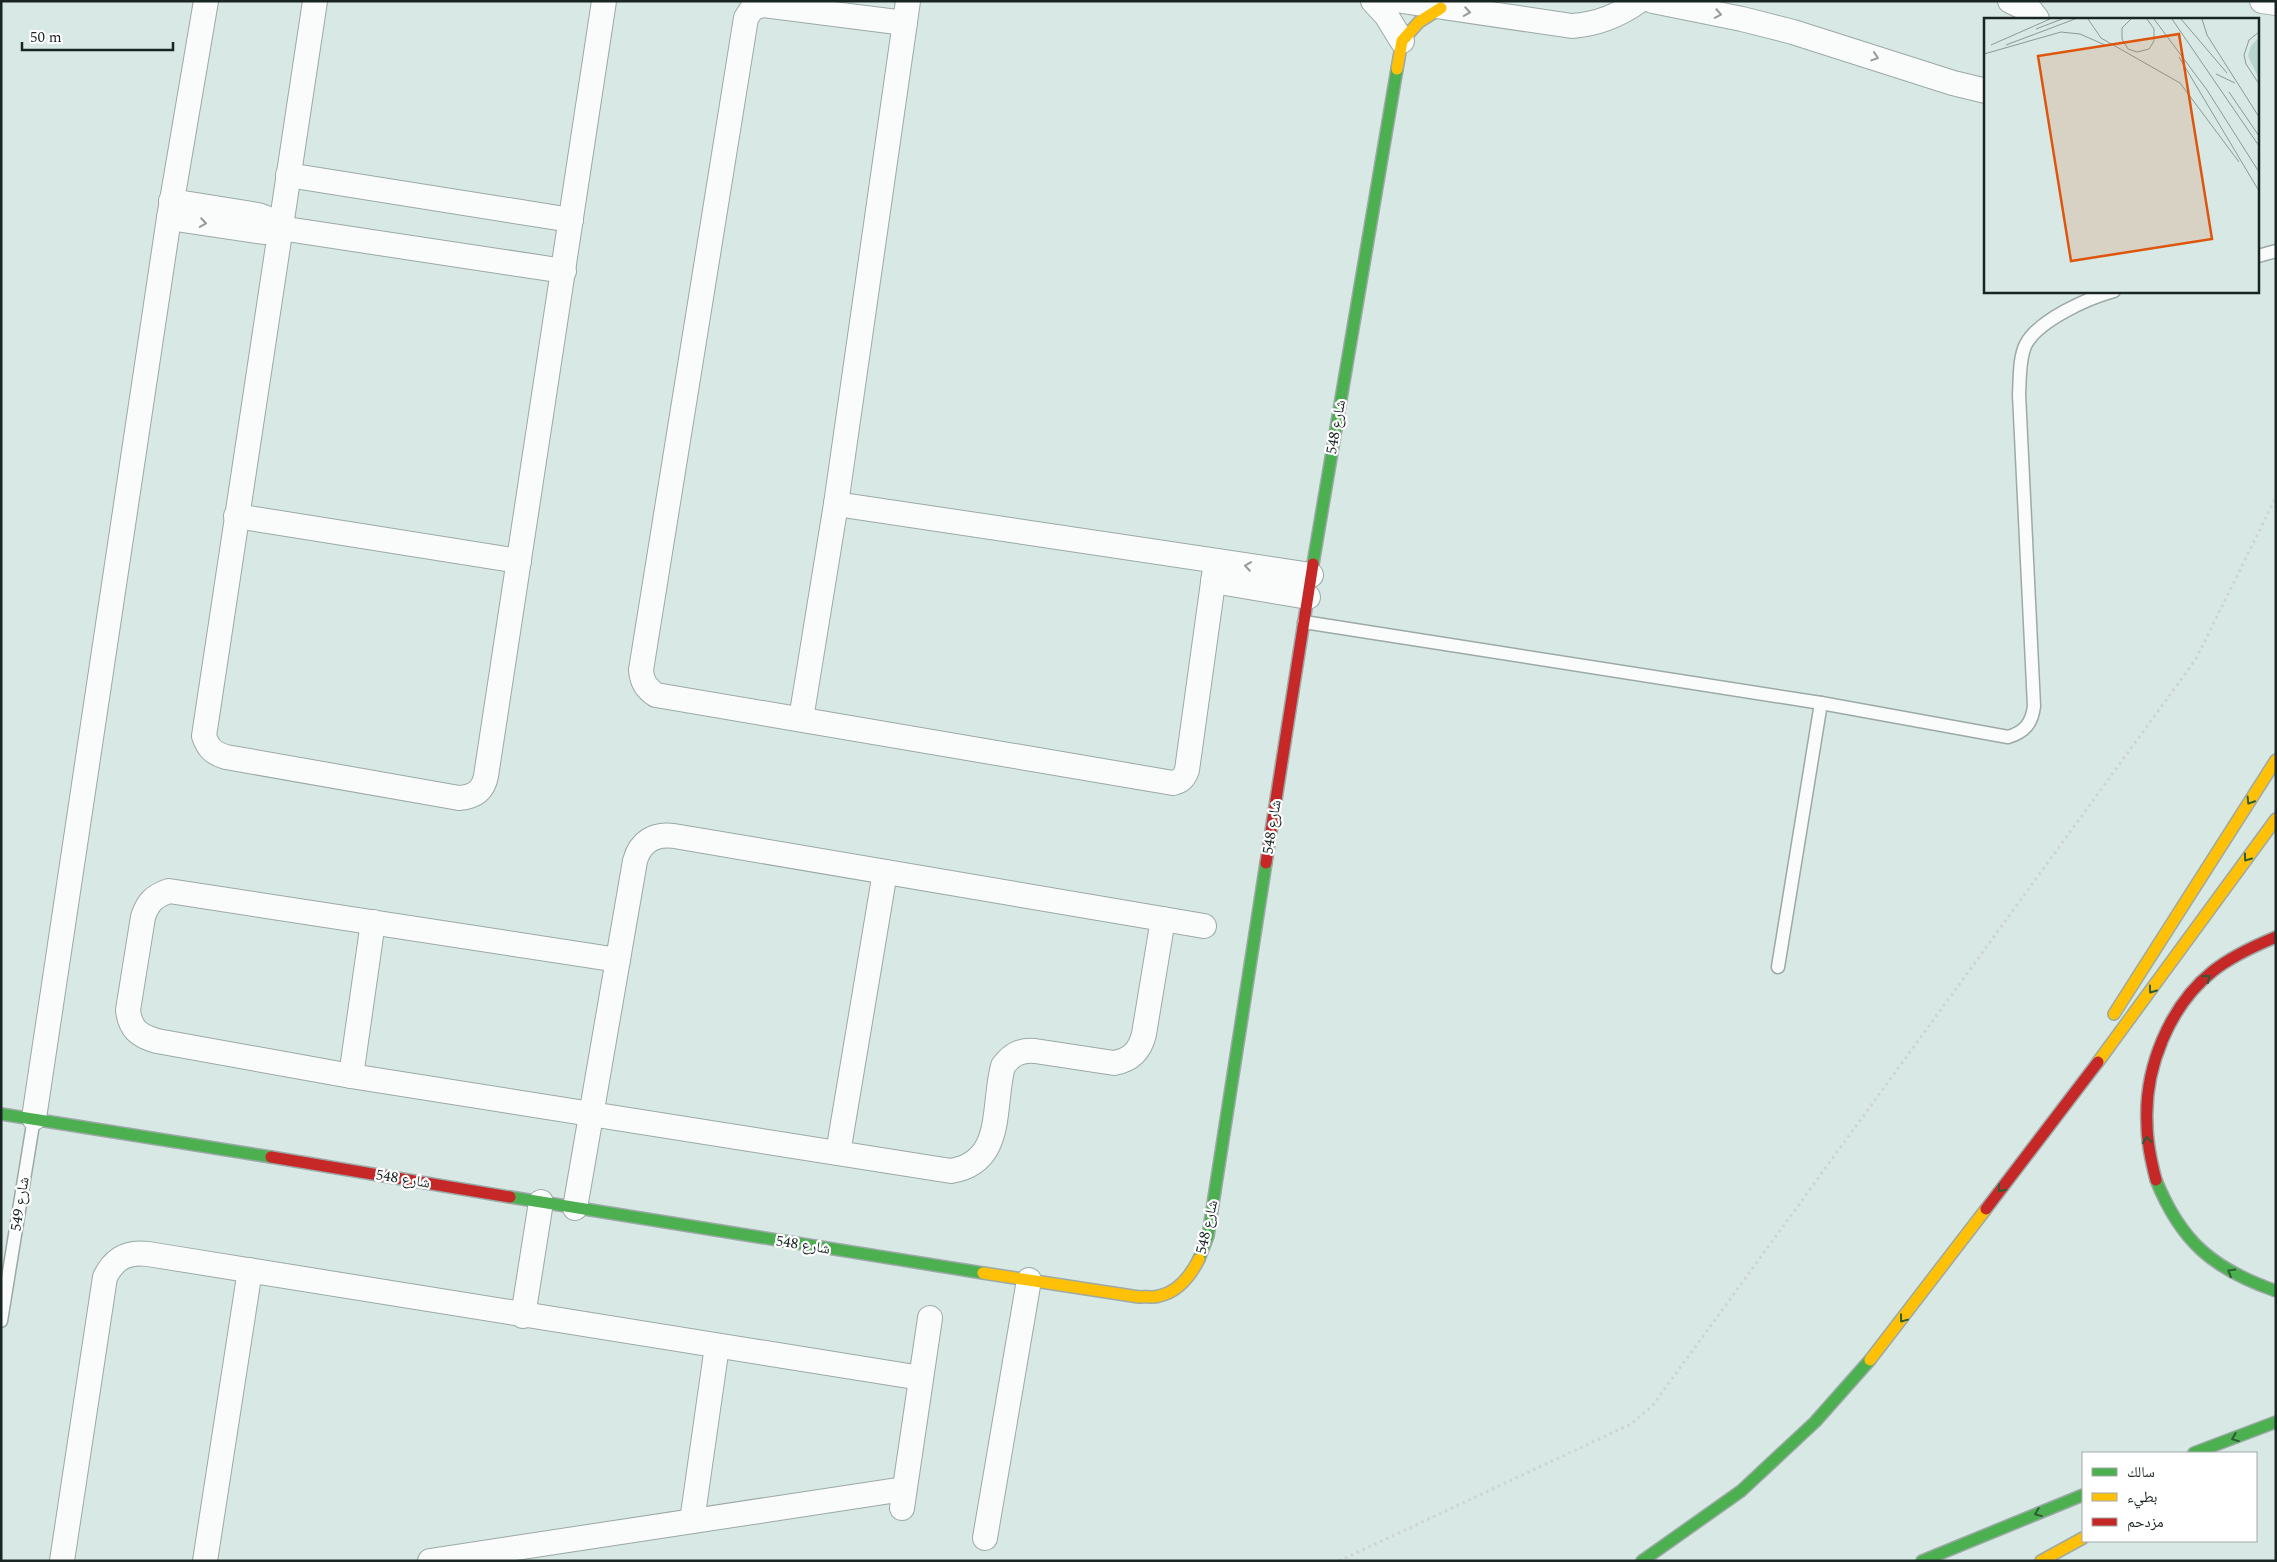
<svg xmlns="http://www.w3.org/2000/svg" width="2277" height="1562" font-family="Spectral,'Noto Naskh Arabic',serif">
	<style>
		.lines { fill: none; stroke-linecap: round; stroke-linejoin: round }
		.lane-casing { stroke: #9ca9a7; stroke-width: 15 }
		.street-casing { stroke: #9ca9a7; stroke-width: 26 }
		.fast-casing { stroke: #9ca9a7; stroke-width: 14 }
		.slow-casing { stroke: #9ca9a7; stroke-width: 14 }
		.jam-casing { stroke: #9ca9a7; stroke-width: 14 }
		.path { stroke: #cfd4d3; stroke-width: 3; stroke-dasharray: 2.5 4; stroke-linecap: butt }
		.lane { stroke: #f9fcfb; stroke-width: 12 }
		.street { stroke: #f9fcfb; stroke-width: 24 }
		.fast { stroke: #4caf50; stroke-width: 11 }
		.slow { stroke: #ffc107; stroke-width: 11 }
		.jam { stroke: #c62828; stroke-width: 11 }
		.oneway { stroke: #949b9a }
		.oneway2 { stroke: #2d5c35 }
		.labels { text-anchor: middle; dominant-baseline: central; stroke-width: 4.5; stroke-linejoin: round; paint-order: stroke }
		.street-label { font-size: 15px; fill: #192523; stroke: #fff }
		.inset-road { fill: none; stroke: #8b9a97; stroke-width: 1 }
		.view { fill: #de560d; fill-opacity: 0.15; stroke: #de560d; stroke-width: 2.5 }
		.inset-edge { fill: none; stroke: #192523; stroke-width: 2.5 }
	</style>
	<rect width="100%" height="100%" fill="#d7e8e5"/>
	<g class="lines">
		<g class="lane-casing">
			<g id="lane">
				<path d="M 2258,256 L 2276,251"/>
				<path d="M 1304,622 L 1821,703 L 2008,737 C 2025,732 2032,723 2034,706 L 2019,394 C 2020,379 2019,357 2026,344 C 2039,320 2088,298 2114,291"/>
				<path d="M 1778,967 L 1821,703"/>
				<path d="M 1,1321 L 34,1118"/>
			</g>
		</g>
		<g class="street-casing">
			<g id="street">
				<path d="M 315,1 L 204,736 C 208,748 213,753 226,757 L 459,798 C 474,797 483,791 486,776 L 604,1"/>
				<path d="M 1373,1 L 1386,15 L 1402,41"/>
				<path d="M 1402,1 L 1572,26 C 1598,24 1618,16 1639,1"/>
				<path d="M 1653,1 L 1742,19 L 1793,32 L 1953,83 L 1986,91"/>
				<path d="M 2010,1 L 2031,11 L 2037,19"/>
				<path d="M 2262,1 L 2276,3"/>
				<path d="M 905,23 L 762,5 L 752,9 L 746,18 L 641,670 C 642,682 646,688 656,695 L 1173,783 C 1181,781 1184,778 1187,770 L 1216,561"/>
				<path d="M 288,175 L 571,220"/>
				<path d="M 171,201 L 258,215 L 271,220"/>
				<path d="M 169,218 L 264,232 L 280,228 L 564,271"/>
				<path d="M 836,504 L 1311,575"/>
				<path d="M 236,516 L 519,561"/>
				<path d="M 1213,581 L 1308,597"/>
				<path d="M 801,719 L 836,504 L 908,1"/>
				<path d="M 618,960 L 169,891 C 154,896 148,902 143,917 L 128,1010 C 130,1029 139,1036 157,1041 L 351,1076 L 951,1171 C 1005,1162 992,1107 1003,1066 C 1012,1054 1020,1050 1035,1051 L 1114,1063 C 1131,1060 1140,1051 1144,1034 L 1163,919"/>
				<path d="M 351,1076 L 373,922"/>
				<path d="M 34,1118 L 169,218 L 206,1"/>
				<path d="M 838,1153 L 885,872"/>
				<path d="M 575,1208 L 635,861 C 640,842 654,833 674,836 L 1204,926"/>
				<path d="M 523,1316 L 541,1202"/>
				<path d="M 902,1508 L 930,1318"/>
				<path d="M 692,1521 L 717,1346"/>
				<path d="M 985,1538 L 1029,1280"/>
				<path d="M 62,1561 L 105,1277 C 114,1259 127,1251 148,1254 L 921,1378"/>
				<path d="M 205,1561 L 250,1270"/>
				<path d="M 430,1561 L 904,1489"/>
			</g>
		</g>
		<g class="fast-casing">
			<g id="fast">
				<path d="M 1313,564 L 1397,69"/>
				<path d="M 1,1114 L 271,1157"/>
				<path d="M 2156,1180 C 2181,1242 2213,1269 2276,1291"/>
				<path d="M 510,1197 L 983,1273"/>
				<path d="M 1199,1259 L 1208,1236 L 1266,863"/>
				<path d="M 2194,1453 L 2276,1422"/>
				<path d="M 1642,1561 L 1741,1491 L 1815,1422 L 1870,1360"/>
				<path d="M 1922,1561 L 2083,1495"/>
			</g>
		</g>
		<g class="slow-casing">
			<g id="slow">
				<path d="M 1397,69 L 1402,41 L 1419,22 L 1441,8"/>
				<path d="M 2114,1014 L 2276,760"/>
				<path d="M 2098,1062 L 2276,819"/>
				<path d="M 983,1273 L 1139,1297 C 1145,1296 1153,1298 1159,1296 C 1178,1292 1191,1275 1199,1259"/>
				<path d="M 1870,1360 L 1986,1209"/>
				<path d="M 2041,1561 L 2083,1538"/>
			</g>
		</g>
		<g class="jam-casing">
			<g id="jam">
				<path d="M 1266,863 L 1313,564"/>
				<path d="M 271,1157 L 510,1197"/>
				<path d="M 2156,1180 C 2151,1161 2147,1143 2147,1124 C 2144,1069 2169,1006 2213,971 C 2232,956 2254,946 2276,937"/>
				<path d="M 1986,1209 L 2098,1062"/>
			</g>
		</g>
		<path class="path" d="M 1339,1561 L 1631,1424 L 1653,1405 L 2196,659 L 2276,497"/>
		<use href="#lane" class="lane"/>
		<use href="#street" class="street"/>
		<use href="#fast" class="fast"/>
		<use href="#slow" class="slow"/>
		<use href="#jam" class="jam"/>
	</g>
	<defs><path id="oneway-chevron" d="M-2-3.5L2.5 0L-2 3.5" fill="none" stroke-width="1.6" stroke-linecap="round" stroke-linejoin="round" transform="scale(1.25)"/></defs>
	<g class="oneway">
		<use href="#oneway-chevron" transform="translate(1467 12) rotate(9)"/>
		<use href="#oneway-chevron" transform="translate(1718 14) rotate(11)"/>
		<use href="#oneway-chevron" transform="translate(1875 57) rotate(18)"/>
		<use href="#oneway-chevron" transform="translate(203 223) rotate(9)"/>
		<use href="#oneway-chevron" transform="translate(1248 566) rotate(-172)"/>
	</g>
	<g class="oneway2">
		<use href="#oneway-chevron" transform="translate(2250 801) rotate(122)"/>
		<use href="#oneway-chevron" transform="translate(2247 858) rotate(126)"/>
		<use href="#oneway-chevron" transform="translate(2207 978) rotate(-39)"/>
		<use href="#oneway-chevron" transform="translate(2152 990) rotate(126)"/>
		<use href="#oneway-chevron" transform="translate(2147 1140) rotate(-96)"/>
		<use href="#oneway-chevron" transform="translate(2001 1189) rotate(127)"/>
		<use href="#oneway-chevron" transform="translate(2231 1272) rotate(-149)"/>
		<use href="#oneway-chevron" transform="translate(1903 1319) rotate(127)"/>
		<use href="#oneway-chevron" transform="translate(2235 1438) rotate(159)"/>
		<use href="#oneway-chevron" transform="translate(2038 1513) rotate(158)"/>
	</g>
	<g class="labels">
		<g class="street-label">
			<text transform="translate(1336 427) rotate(-80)">شارع 548</text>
			<text transform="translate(1272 827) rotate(-81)">شارع 548</text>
			<text transform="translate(403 1179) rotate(9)">شارع 548</text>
			<text transform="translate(20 1204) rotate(-81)">شارع 549</text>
			<text transform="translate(1207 1227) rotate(-77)">شارع 548</text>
			<text transform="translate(803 1245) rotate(9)">شارع 548</text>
		</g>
	</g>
	<g transform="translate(1984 18)">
		<rect width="275" height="275" fill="#d7e8e5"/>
		<path d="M 275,19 L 275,61 L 264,38 L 267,28 Z" fill="#b8d4cf"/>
		<path class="inset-road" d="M 104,1 L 117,20 L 196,65 L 255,144M 147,1 L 138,10 L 138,21 L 144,31 L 153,34 L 165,31 L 170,23 L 170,11 L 163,1M 170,1 L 223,72 L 275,154M 188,1 L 275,128M 197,1 L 243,55M 218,1 L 223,17 L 275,99M 52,11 L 78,1M 275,14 L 265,22 L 260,37 L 262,46 L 275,66M 7,27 L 66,1M 22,27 L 91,1M 0,36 L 77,14 L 96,16 L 121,27M 195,39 L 275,173M 232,56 L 251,65M 245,74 L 275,118"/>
		<path class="view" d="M 195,16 L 228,221 L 87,243 L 54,38 Z"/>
		<rect width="275" height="275" class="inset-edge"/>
	</g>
	<rect width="2277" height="1562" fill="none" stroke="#192523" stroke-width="5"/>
	<rect x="2082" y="1452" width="175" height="90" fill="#ffffff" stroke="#a3a8a7"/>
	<rect x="2092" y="1468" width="25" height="8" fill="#4caf50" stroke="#a3a8a7"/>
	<text x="2127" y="1477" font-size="15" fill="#192523">سالك</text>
	<rect x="2092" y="1493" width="25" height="8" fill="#ffc107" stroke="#a3a8a7"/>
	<text x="2127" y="1502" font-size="15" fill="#192523">بطيء</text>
	<rect x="2092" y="1518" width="25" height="8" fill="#c62828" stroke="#a3a8a7"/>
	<text x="2127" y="1527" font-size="15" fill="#192523">مزدحم</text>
	<path d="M22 42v8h151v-8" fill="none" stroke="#192523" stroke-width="2.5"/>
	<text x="30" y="42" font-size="15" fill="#192523" stroke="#ffffff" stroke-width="4" paint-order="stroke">50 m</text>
</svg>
